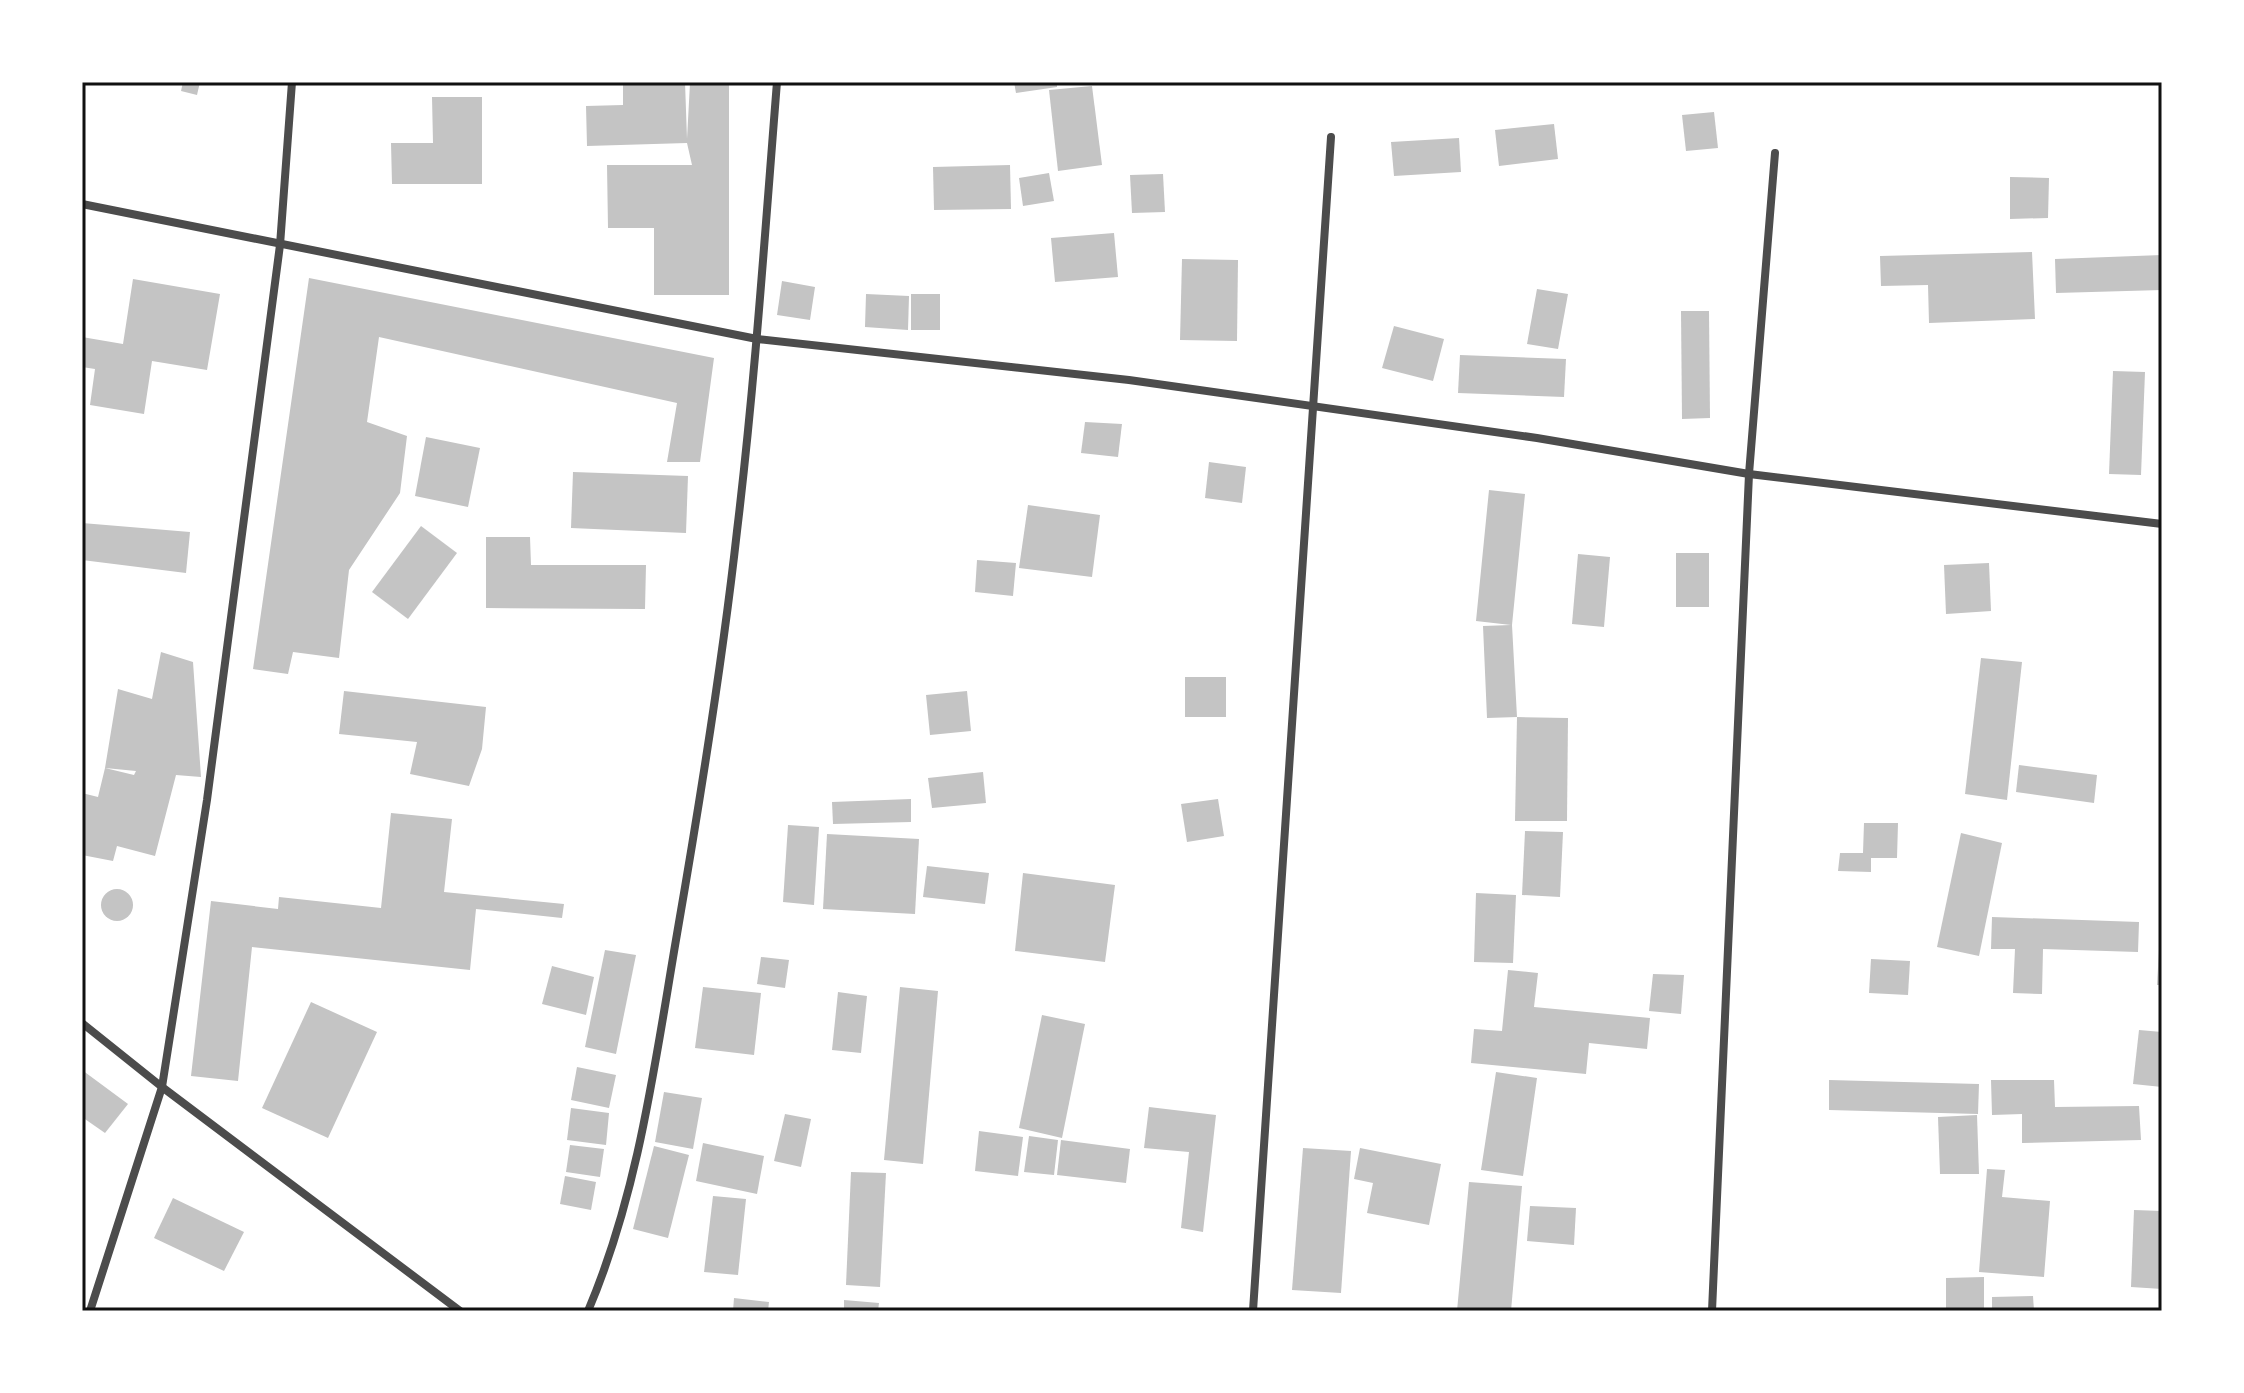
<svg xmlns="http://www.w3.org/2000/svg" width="2244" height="1393" font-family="'Public Sans',sans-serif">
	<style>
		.building { fill: #c4c4c4 }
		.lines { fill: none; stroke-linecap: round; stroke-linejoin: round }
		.minor { stroke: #4c4c4c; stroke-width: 8 }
		.neatline { fill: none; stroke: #111; stroke-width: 3 }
	</style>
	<rect width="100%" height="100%" fill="#fff"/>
	<g class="building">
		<path d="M 183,82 L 200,82 L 197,95 L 181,91 Z"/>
		<path d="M 623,82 L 685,82 L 687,139 L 690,83 L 729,82 L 729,295 L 654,295 L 654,228 L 608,228 L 607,165 L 692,165 L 687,143 L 587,146 L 586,106 L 623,105 Z"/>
		<path d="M 1014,82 L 1057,82 L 1057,87 L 1016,93 Z"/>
		<path d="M 1092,86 L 1102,165 L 1058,171 L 1049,90 Z"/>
		<path d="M 432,97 L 482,97 L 482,184 L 392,184 L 391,143 L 433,143 Z"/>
		<path d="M 1714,112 L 1718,148 L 1686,151 L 1682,115 Z"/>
		<path d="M 1554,124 L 1558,159 L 1499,166 L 1495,130 Z"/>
		<path d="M 1459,138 L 1461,172 L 1394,176 L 1391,142 Z"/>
		<path d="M 1010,165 L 1011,209 L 934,210 L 933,167 Z"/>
		<path d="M 1049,173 L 1054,201 L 1023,206 L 1019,178 Z"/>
		<path d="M 1163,174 L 1165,212 L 1132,213 L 1130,175 Z"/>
		<path d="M 2010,177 L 2049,178 L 2048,218 L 2010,219 Z"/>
		<path d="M 1114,233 L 1118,277 L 1055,282 L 1051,238 Z"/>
		<path d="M 2032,252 L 2035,319 L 1929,323 L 1928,285 L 1881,286 L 1880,256 Z"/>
		<path d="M 2162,255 L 2162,290 L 2056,293 L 2055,259 Z"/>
		<path d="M 1182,259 L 1238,260 L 1237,341 L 1180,340 Z"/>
		<path d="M 309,278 L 714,358 L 700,462 L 667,462 L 677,403 L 379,337 L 367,422 L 407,436 L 400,493 L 349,570 L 339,658 L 293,652 L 288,674 L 253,669 Z"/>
		<path d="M 133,279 L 220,294 L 207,370 L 152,361 L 144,414 L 90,405 L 95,369 L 82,367 L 82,337 L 123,344 Z"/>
		<path d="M 782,281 L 815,287 L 810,320 L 777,315 Z"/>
		<path d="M 1537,289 L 1568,294 L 1558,349 L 1527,344 Z"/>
		<path d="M 866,294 L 909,296 L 908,330 L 865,327 Z"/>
		<rect x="911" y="294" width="29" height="36"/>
		<path d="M 1681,311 L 1709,311 L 1710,418 L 1682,419 Z"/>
		<path d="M 1394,326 L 1444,339 L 1433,381 L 1382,368 Z"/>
		<path d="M 1460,355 L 1566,359 L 1564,397 L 1458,393 Z"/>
		<path d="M 2113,371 L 2145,372 L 2141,475 L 2109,474 Z"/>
		<path d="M 1085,422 L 1122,424 L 1118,457 L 1081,453 Z"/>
		<path d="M 426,437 L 480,448 L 468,507 L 415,496 Z"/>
		<path d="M 1209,462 L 1246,467 L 1242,503 L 1205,498 Z"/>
		<path d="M 573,472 L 688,476 L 686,533 L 571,528 Z"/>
		<path d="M 1489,490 L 1525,494 L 1512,625 L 1517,717 L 1487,718 L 1483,626 L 1511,625 L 1476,621 Z"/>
		<path d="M 1028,505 L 1100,515 L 1092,577 L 1019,568 Z"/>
		<path d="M 82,523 L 190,532 L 186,573 L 82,560 Z"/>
		<path d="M 421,526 L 457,553 L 408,619 L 372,592 Z"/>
		<path d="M 486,537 L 530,537 L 531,565 L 646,565 L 645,609 L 486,608 Z"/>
		<rect x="1676" y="553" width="33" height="54"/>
		<path d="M 1578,554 L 1610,557 L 1604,627 L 1572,624 Z"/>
		<path d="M 977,560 L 1016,563 L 1013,596 L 975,592 Z"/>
		<path d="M 1989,563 L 1991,611 L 1946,614 L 1944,565 Z"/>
		<path d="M 161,652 L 193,662 L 201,777 L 176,775 L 155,856 L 117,846 L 113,861 L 82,855 L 82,793 L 98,797 L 105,768 L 134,775 L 136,771 L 105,768 L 118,689 L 152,699 Z"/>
		<path d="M 1981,658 L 2022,662 L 2007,800 L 1965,794 Z"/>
		<rect x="1185" y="677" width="41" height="40"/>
		<path d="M 344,691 L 486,707 L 482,749 L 469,786 L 410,774 L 417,742 L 339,734 Z"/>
		<path d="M 967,691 L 971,731 L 930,735 L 926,695 Z"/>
		<path d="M 1517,717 L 1568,718 L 1567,821 L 1515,821 Z"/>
		<path d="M 2019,765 L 2097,775 L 2094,803 L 2016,792 Z"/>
		<path d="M 983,772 L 986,803 L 932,808 L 928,778 Z"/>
		<path d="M 911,799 L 911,822 L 833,824 L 832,802 Z"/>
		<path d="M 1218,799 L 1224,836 L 1187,842 L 1181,804 Z"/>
		<path d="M 391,813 L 452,819 L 444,892 L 564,904 L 562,918 L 476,909 L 470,970 L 252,947 L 238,1081 L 191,1076 L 211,901 L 278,909 L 279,897 L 381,908 Z"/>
		<path d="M 1864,823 L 1898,823 L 1897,858 L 1871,858 L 1871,872 L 1838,871 L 1840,853 L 1863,853 Z"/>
		<path d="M 788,825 L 819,827 L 814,905 L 783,902 Z"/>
		<path d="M 1525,831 L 1563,832 L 1560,897 L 1522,895 Z"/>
		<path d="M 1961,833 L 2002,843 L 1979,956 L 1937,947 Z"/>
		<path d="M 827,834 L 919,839 L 915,914 L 823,909 Z"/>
		<path d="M 927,866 L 989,873 L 985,904 L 923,897 Z"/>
		<path d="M 1023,873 L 1115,885 L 1105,962 L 1015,951 Z"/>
		<circle cx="117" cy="905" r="16"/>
		<path d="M 1476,893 L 1516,895 L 1513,963 L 1474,962 Z"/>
		<path d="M 1992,917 L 2139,922 L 2138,952 L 2043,949 L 2042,994 L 2013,993 L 2015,949 L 1991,949 Z"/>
		<path d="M 2160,933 L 2162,934 L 2162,985 L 2157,985 Z"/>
		<path d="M 605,950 L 636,955 L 616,1054 L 585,1047 Z"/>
		<path d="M 761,957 L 789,960 L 785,988 L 757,984 Z"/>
		<path d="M 1871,959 L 1910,961 L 1908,995 L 1869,993 Z"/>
		<path d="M 552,966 L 594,977 L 586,1015 L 542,1004 Z"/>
		<path d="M 1508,970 L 1538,973 L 1534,1007 L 1650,1018 L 1647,1049 L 1589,1043 L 1586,1074 L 1471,1063 L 1474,1029 L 1502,1031 Z"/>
		<path d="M 1653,974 L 1684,975 L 1681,1014 L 1649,1011 Z"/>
		<path d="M 703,987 L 761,993 L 754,1055 L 695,1048 Z"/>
		<path d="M 900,987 L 938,991 L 923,1164 L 884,1160 Z"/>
		<path d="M 838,992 L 867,996 L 861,1053 L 832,1050 Z"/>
		<path d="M 311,1002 L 377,1032 L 328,1138 L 262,1108 Z"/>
		<path d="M 1042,1015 L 1085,1024 L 1062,1138 L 1019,1128 Z"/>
		<path d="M 2139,1030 L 2162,1032 L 2162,1087 L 2133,1084 Z"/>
		<path d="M 577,1067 L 616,1075 L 609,1108 L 571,1100 Z"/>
		<path d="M 82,1070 L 128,1104 L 105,1133 L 82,1117 Z"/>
		<path d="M 1496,1072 L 1537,1078 L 1523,1176 L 1481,1170 Z"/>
		<path d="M 1829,1080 L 1979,1084 L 1978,1114 L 1829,1110 Z"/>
		<path d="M 1991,1080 L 2054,1080 L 2055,1107 L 2139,1106 L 2141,1140 L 2022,1143 L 2022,1114 L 1992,1115 Z"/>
		<path d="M 664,1092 L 702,1098 L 693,1149 L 655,1142 Z"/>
		<path d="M 1149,1107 L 1216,1115 L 1203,1232 L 1181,1228 L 1189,1152 L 1144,1148 Z"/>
		<path d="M 571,1108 L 609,1113 L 606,1145 L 567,1140 Z"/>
		<path d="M 785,1114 L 811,1119 L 801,1167 L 774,1161 Z"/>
		<path d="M 1977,1115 L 1979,1174 L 1940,1174 L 1938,1117 Z"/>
		<path d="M 979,1131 L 1023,1137 L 1018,1176 L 975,1171 Z"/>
		<path d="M 1029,1136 L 1058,1140 L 1054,1175 L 1024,1172 Z"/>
		<path d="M 1061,1140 L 1130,1149 L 1126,1183 L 1057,1175 Z"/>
		<path d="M 703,1143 L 764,1156 L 757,1194 L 696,1181 Z"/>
		<path d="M 570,1145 L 604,1149 L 600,1177 L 566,1172 Z"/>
		<path d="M 654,1146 L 689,1155 L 668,1238 L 633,1229 Z"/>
		<path d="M 1303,1148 L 1351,1151 L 1341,1293 L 1292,1290 Z"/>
		<path d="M 1360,1148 L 1441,1164 L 1429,1225 L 1367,1213 L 1373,1183 L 1354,1179 Z"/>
		<path d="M 1987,1169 L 2005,1170 L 2002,1197 L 2050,1201 L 2044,1277 L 1979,1272 Z"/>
		<path d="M 851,1172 L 886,1173 L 880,1287 L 846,1285 Z"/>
		<path d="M 565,1176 L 596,1182 L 591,1210 L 560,1204 Z"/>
		<path d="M 1469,1182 L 1522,1186 L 1511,1311 L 1457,1311 Z"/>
		<path d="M 713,1196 L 746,1199 L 738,1275 L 704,1272 Z"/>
		<path d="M 173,1198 L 244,1232 L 224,1271 L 154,1238 Z"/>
		<path d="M 1530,1206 L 1576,1208 L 1574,1245 L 1527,1241 Z"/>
		<path d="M 2134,1210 L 2162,1211 L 2162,1289 L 2131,1287 Z"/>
		<path d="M 1984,1277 L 1984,1311 L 1946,1311 L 1946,1278 Z"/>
		<path d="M 2033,1296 L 2034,1311 L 1992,1311 L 1992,1297 Z"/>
		<path d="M 734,1298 L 769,1302 L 768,1311 L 733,1311 Z"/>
		<path d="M 844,1300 L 879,1303 L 878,1311 L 844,1311 Z"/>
	</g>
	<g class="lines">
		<g class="minor">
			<path d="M 82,204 L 757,339 L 1129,380 L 1537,438 L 1749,474 L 2162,524"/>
			<path d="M 82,1023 L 162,1087 L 460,1311"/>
			<path d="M 90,1311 L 162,1087 L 207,800 L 280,245 L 292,82"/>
			<path d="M 588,1311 C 639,1191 655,1062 677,934 C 700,801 722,666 737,531 C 755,382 765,232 777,82"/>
			<path d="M 1253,1311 L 1331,137"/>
			<path d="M 1712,1311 L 1749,474 L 1775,153"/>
		</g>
	</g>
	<rect width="2244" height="1393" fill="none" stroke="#ffffff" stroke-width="168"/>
	<rect x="84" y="84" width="2076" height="1225" class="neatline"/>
</svg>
